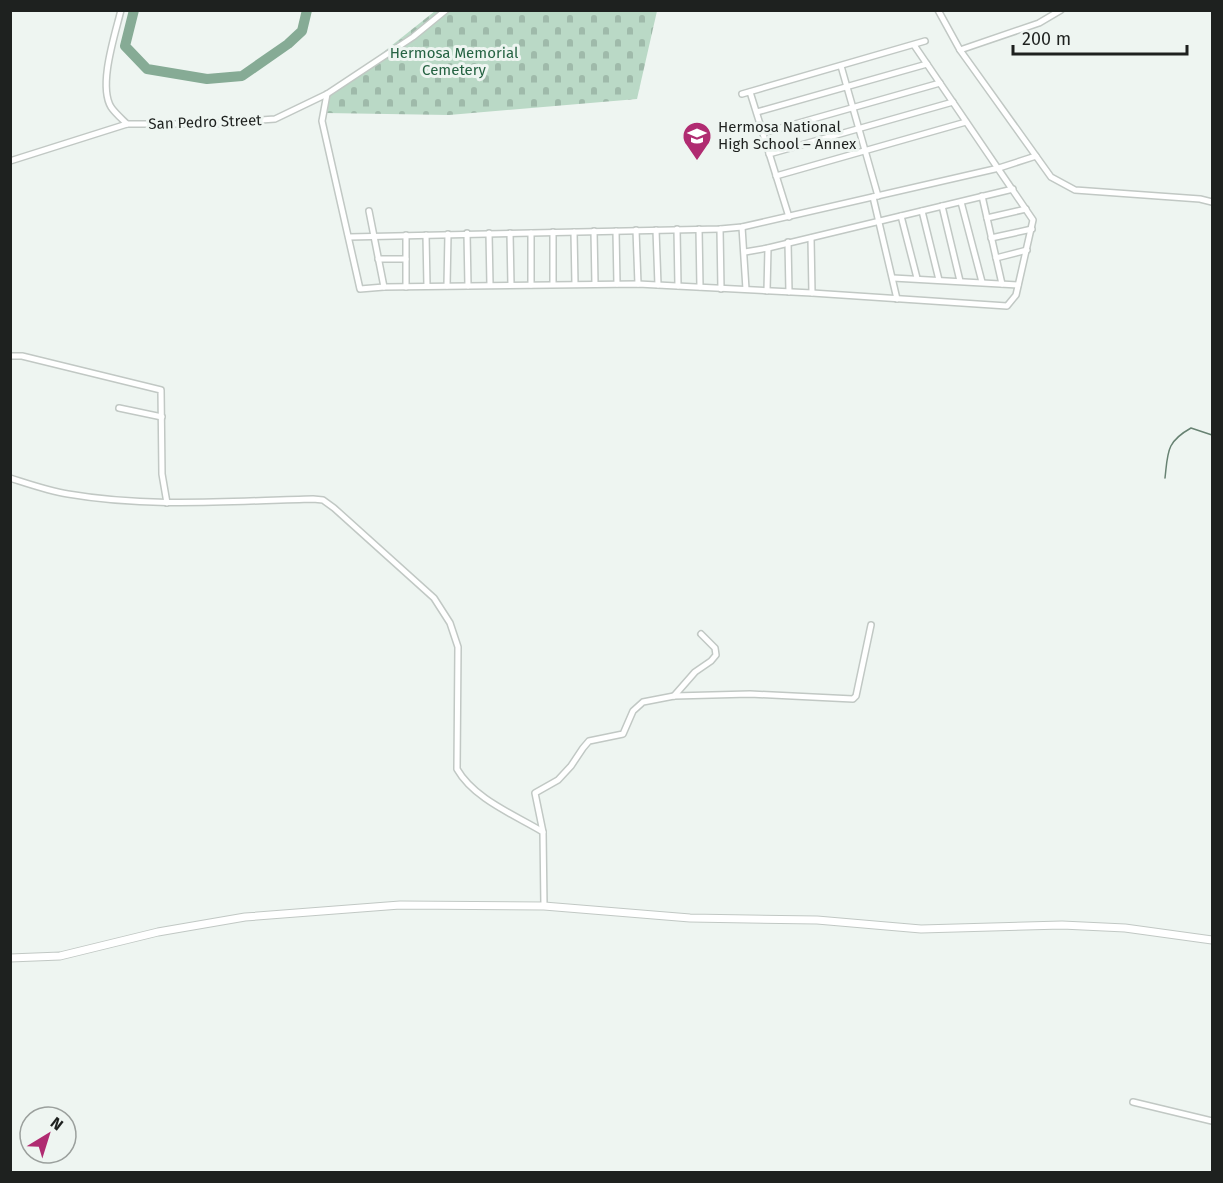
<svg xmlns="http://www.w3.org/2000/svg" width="1223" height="1183" font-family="'Fira Sans',sans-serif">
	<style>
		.cemetery { fill: url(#cemetery-stones) }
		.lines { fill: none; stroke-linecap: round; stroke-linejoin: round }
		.stream { stroke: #678272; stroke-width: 1.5 }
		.river { stroke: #86ab95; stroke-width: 10 }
		.minor-casing { stroke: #c1c8c4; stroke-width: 8 }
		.tertiary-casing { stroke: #c1c8c4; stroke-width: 9 }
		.minor { stroke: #fff; stroke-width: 5 }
		.tertiary { stroke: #fff; stroke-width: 7 }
		.labels { text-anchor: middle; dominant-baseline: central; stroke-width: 6; stroke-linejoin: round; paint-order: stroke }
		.park-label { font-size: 15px; fill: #266343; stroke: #eef5f1 }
		.street-label { font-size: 15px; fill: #1e211f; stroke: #eef5f1 }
		.poi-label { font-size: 15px; fill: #1e211f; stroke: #eef5f1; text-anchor: start }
	</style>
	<defs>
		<pattern id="cemetery-stones" width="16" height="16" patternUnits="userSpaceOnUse" patternTransform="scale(1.5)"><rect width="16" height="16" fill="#bad9c6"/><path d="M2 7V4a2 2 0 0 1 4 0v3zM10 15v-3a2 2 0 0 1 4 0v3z" fill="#9fbaaa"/></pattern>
	</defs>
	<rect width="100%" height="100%" fill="#eef5f1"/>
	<path class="cemetery" d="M 435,11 L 657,11 L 637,99 L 449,115 L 325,113 L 327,97 Z"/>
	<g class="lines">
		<path class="stream" d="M 1165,478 C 1168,452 1166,442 1191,428 L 1212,435"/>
		<path class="river" d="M 134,10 L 125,46 L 147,69 L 207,79 L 242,76 L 288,44 L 302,31 L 307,10"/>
		<g class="minor-casing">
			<g id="minor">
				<path d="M 121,10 C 115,35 98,85 111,107 C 115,113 122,119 127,124"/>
				<path d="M 938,10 L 960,50 L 1051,177 L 1075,190 L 1200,199 L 1212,202"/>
				<path d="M 960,50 L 1039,23 L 1061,10"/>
				<path d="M 841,66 L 878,196"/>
				<path d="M 750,92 L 789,217"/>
				<path d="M 327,94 L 322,121 L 360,289 L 384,287 L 638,284 L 812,293 L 1007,306 L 1016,295 L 1033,220 L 914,45"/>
				<path d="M 742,94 L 925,41"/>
				<path d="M 757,112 L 927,64"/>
				<path d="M 763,133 L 940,83"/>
				<path d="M 769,154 L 953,102"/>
				<path d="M 10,161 L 127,124 L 209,124 L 275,119 L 327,94 L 413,37 L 446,10"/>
				<path d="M 776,176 L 966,122"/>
				<path d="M 982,196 L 1002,284"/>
				<path d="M 873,197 L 897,299"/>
				<path d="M 961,202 L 982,282"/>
				<path d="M 942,206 L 960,281"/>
				<path d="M 369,211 L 384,287"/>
				<path d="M 922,211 L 939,280"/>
				<path d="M 901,216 L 917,278"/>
				<path d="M 987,218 L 1026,209"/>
				<path d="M 742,227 L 746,289"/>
				<path d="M 677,229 L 678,286"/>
				<path d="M 699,229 L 700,287"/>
				<path d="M 720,229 L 721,289"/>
				<path d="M 636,230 L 638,284"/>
				<path d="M 656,230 L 658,285"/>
				<path d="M 594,231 L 595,284"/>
				<path d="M 616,231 L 617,284"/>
				<path d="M 553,232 L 553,284"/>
				<path d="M 574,232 L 575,284"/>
				<path d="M 467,233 L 468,286"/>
				<path d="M 489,233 L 490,285"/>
				<path d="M 510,233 L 511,285"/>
				<path d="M 531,233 L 531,285"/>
				<path d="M 426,235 L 427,286"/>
				<path d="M 349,237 L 720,229 L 742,227 L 999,168 L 1036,156"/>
				<path d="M 811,238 L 812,293"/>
				<path d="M 991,238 L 1032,229"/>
				<path d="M 788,242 L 789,292"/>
				<path d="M 745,252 L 768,248 L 1013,189"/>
				<path d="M 996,258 L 1027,250"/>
				<path d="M 378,259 L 406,259"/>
				<path d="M 893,278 L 1018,285"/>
				<path d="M 447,286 L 448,234"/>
				<path d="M 406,287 L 406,235"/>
				<path d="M 767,291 L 768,248"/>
				<path d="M 10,356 L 22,356 L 161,390 L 162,474 L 167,503"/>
				<path d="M 119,408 L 162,417"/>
				<path d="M 10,478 C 29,484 49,491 68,494 C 149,508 231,501 313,499 L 323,500 L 334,508 L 434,598 L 450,623 L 458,647 L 457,769 C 474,799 515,815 543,832 L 544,906"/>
				<path d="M 674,696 L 695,672 L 711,661 L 716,655 L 715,648 L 701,634"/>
				<path d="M 543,832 L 535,793 L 558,780 L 571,766 L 583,748 L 589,741 L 623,734 L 633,711 L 643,702 L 674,696 L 750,694 L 853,699 L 856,696 L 871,625"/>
				<path d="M 1133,1102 L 1212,1121"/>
			</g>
		</g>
		<g class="tertiary-casing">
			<path id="tertiary" d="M 10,958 L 60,956 L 158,932 L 245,917 L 400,905 L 544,906 L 690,918 L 817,920 L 921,929 L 1062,925 L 1125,928 L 1212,940"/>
		</g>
		<use href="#minor" class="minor"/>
		<use href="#tertiary" class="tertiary"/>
	</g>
	<defs>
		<g id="school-pin" transform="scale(1.5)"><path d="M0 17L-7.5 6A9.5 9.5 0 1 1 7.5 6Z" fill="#b02b71" stroke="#eef5f1"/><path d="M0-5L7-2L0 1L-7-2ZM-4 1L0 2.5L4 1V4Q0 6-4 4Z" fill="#fff"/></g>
	</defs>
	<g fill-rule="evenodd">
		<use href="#school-pin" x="697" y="136"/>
	</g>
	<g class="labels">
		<g class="park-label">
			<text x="454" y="53">Hermosa Memorial<tspan x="454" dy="17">Cemetery</tspan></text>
		</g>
		<g class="street-label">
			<text transform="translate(205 122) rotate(-2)">San Pedro Street</text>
		</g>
		<g class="poi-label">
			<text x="718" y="127">Hermosa National<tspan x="718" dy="17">High School – Annex</tspan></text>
		</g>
	</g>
	<rect width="1223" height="1183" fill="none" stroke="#1e211f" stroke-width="24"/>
	<g transform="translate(48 1135) rotate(38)"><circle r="28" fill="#eef5f1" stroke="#9ba09d" stroke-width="1.5"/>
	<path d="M0-4.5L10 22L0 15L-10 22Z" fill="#b02b71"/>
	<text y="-9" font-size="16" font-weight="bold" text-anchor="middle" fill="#1e211f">N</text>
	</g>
	<path d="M1013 45v9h174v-9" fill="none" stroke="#1e211f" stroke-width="3"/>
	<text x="1022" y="45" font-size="18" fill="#1e211f" stroke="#eef5f1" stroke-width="4.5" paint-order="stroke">200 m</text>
</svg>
